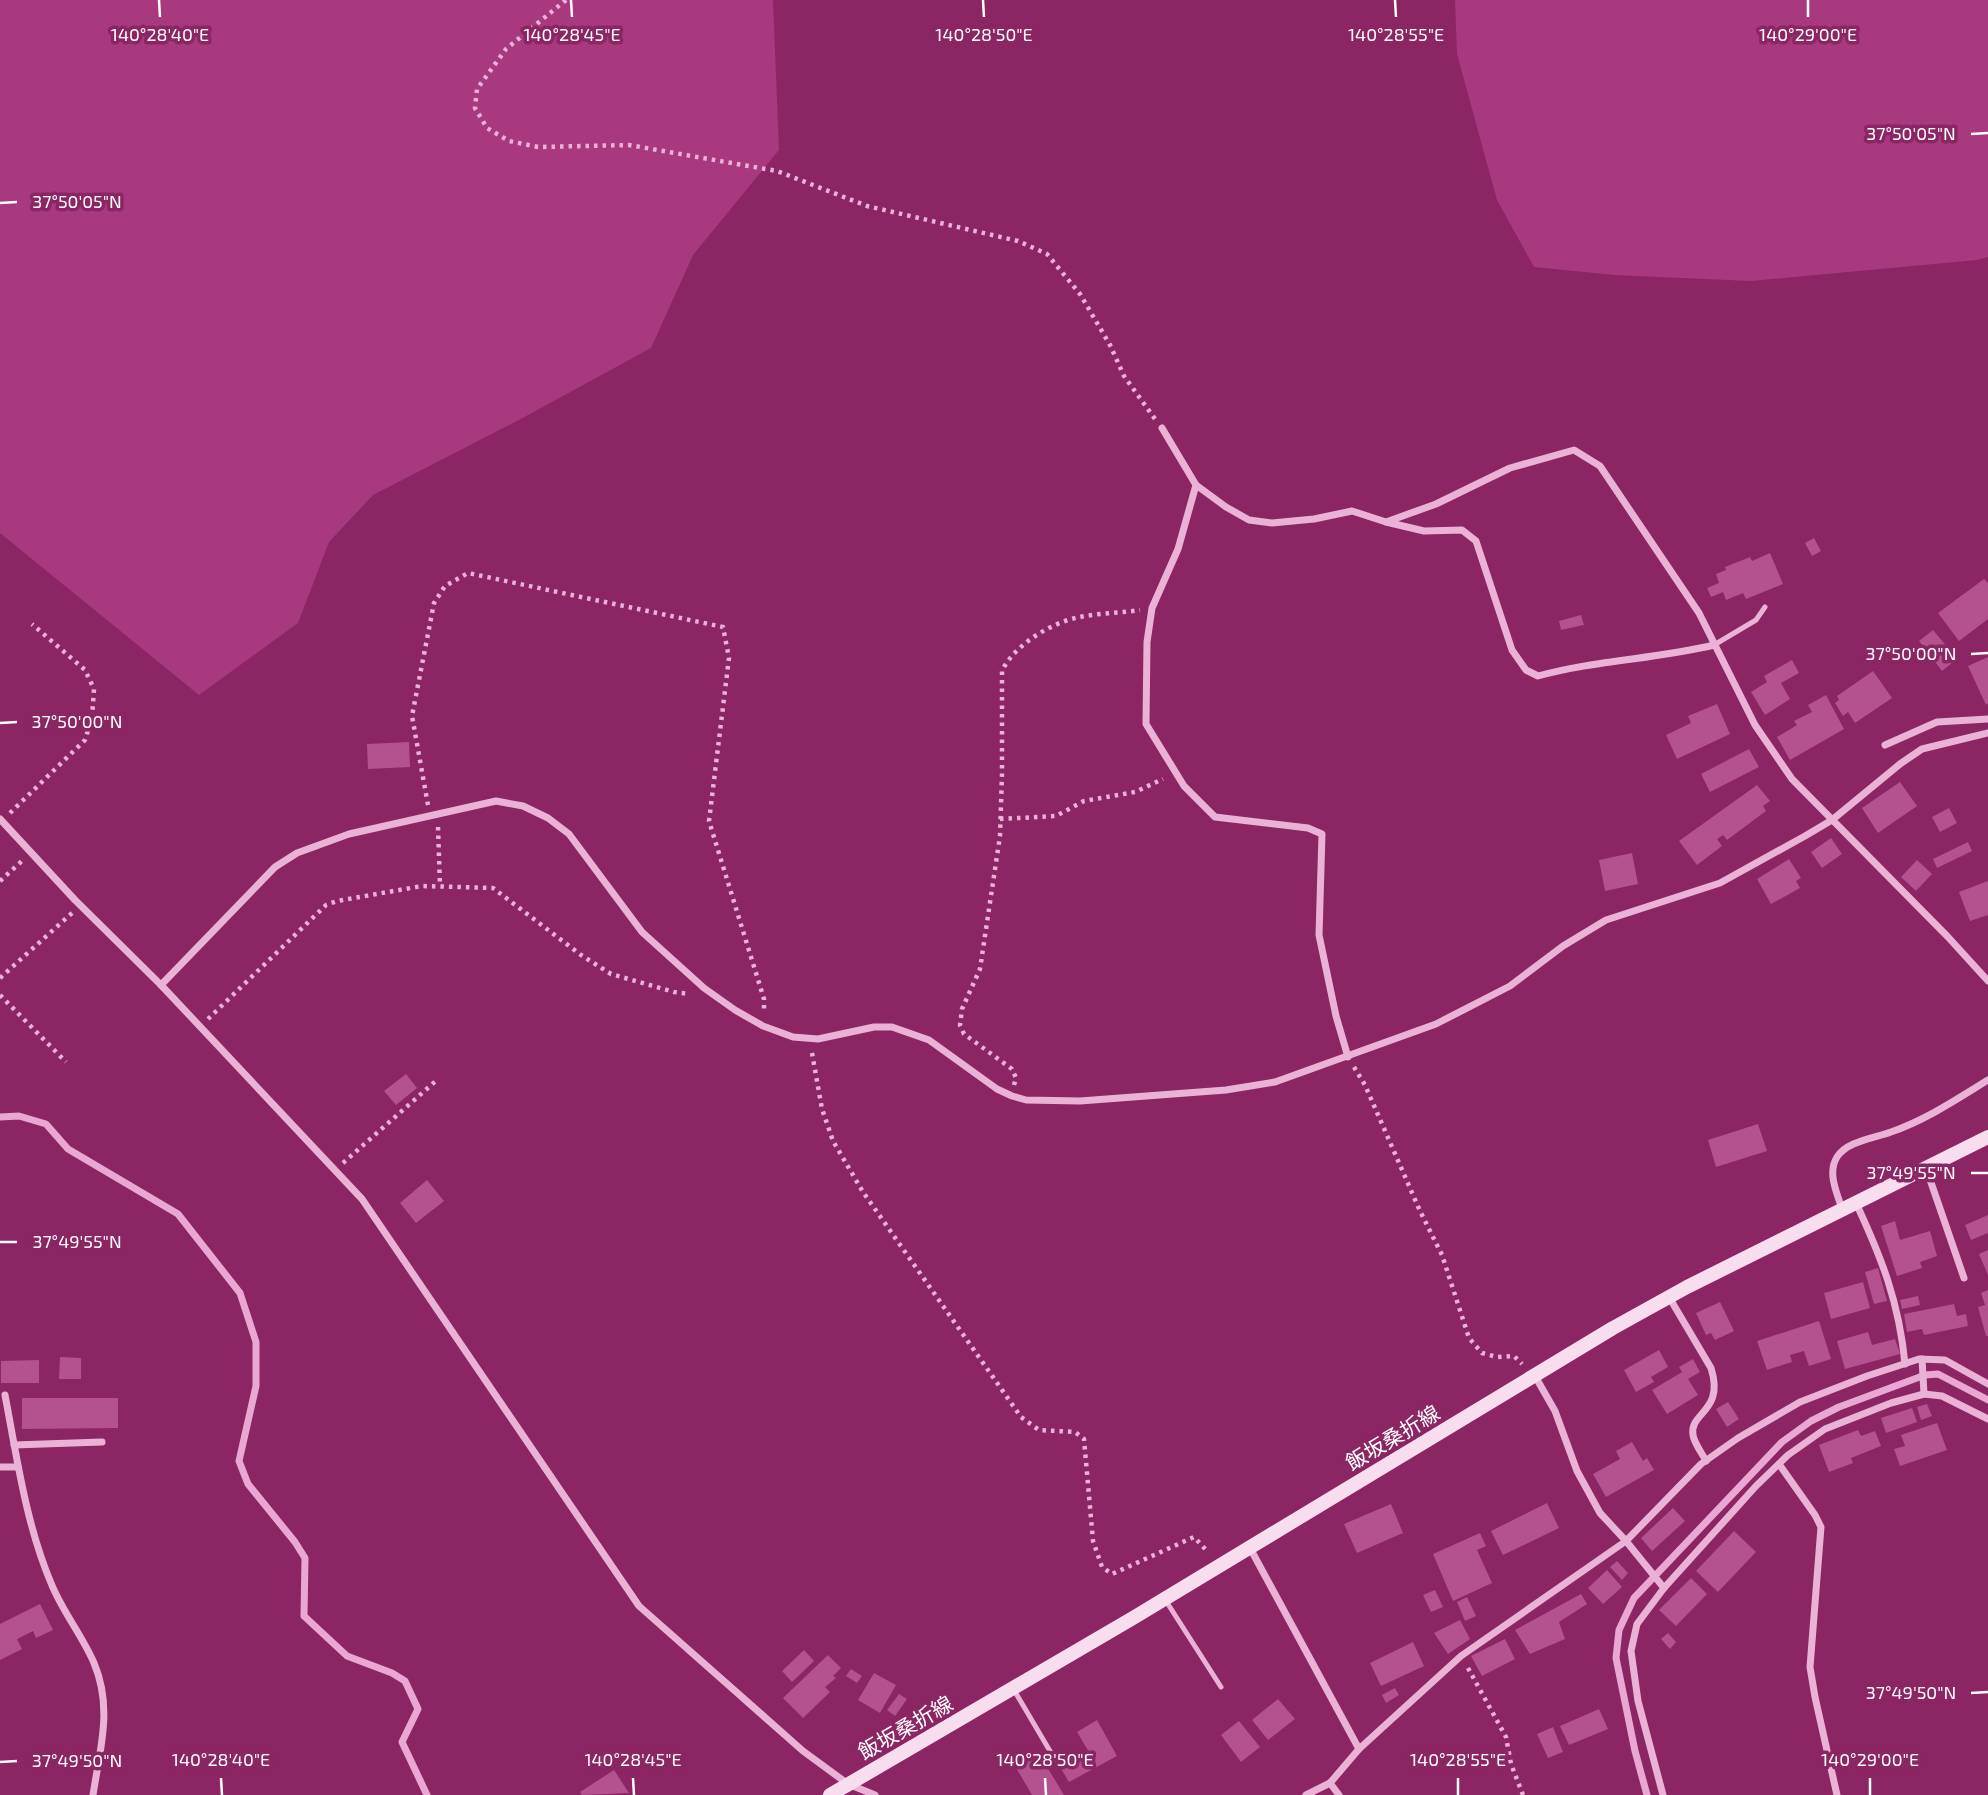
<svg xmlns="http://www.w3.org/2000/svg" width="1988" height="1795" font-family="'Exo 2','Noto Sans JP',sans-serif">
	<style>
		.green { fill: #a8397f }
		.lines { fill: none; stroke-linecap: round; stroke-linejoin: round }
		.stream { stroke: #eba7d3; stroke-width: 7 }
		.building { fill: #b4518f }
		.path { stroke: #eab2d6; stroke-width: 4.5; stroke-dasharray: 3.5 5; stroke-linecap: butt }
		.service { stroke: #eab2d6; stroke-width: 5 }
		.minor { stroke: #eab2d6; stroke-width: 7 }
		.secondary { stroke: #f8ddee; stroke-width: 14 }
		.ticks { fill: none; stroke: #fff; stroke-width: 2.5 }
		.labels { text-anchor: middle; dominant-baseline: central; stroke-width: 7; stroke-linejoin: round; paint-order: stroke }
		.street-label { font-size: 21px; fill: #fff; stroke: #8b2564 }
		.ticks-label { font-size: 18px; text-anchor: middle; fill: #fff; stroke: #8b2564; stroke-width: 7; stroke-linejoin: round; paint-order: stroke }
	</style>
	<rect width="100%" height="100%" fill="#8b2564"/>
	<g class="green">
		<path d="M 0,0 L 773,0 L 779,150 L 693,255 L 651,348 L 517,421 L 373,495 L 329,542 L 298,623 L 199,695 L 0,533 Z"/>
		<path d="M 1455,0 L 1988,0 L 1988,257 L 1977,260 L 1751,281 L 1614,275 L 1534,267 L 1497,200 L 1457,54 Z"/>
	</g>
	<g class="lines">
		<g class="stream">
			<path d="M 0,1117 L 19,1116 L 46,1124 L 68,1149 L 178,1214 L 240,1293 L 256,1342 L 256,1386 L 239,1461 L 248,1484 L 295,1542 L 305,1558 L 304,1616 L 347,1656 L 392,1673 L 405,1681 L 418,1709 L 402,1742 L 427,1795"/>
			<path d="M 1647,1795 L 1635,1751 L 1616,1658 L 1619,1630 L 1634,1598 L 1782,1442 L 1811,1421 L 1839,1407 L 1925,1375 L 1938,1374 L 1988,1400"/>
		</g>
	</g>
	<g class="building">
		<path d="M 1814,538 L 1821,551 L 1812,556 L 1805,543 Z"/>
		<path d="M 1770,553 L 1783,584 L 1746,599 L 1743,593 L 1726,600 L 1723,592 L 1711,597 L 1707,588 L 1719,583 L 1716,574 L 1726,570 L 1725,567 L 1750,557 L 1752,561 Z"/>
		<path d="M 1984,579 L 1988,583 L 1988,619 L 1959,641 L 1938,613 Z"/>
		<path d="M 1581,615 L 1584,625 L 1561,630 L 1559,621 Z"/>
		<path d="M 1933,630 L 1957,659 L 1942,671 L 1919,641 Z"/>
		<path d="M 1988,657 L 1988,703 L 1986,705 L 1968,666 Z"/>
		<path d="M 1792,660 L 1799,673 L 1781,683 L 1790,699 L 1765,715 L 1751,692 L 1767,682 L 1764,676 Z"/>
		<path d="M 1873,671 L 1892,698 L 1855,723 L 1848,712 L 1843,716 L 1835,703 L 1839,700 L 1837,696 Z"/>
		<path d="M 1826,695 L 1844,729 L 1790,760 L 1777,737 L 1797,725 L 1794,721 L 1812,712 L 1808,705 Z"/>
		<path d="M 1717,704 L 1730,734 L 1677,759 L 1666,735 L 1691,723 L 1688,716 Z"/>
		<path d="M 409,742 L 410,767 L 368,769 L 367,744 Z"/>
		<path d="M 1749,749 L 1759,767 L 1710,792 L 1701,774 Z"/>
		<path d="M 1900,782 L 1917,806 L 1878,833 L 1862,808 Z"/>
		<path d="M 1757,785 L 1770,801 L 1763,806 L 1766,811 L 1727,840 L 1723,835 L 1717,839 L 1722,846 L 1697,865 L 1679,841 Z"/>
		<path d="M 1949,808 L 1957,823 L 1940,832 L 1932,817 Z"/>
		<path d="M 1831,838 L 1842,854 L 1822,868 L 1811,852 Z"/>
		<path d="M 1968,842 L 1972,851 L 1937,868 L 1933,859 Z"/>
		<path d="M 1632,853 L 1638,884 L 1605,891 L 1599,860 Z"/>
		<path d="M 1789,859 L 1801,878 L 1796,881 L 1800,888 L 1771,904 L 1757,879 Z"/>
		<path d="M 1917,860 L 1932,874 L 1916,891 L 1901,877 Z"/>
		<path d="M 1988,881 L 1988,915 L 1970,921 L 1959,892 Z"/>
		<path d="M 406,1074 L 417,1088 L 396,1105 L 384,1091 Z"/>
		<path d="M 1758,1124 L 1767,1151 L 1716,1167 L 1708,1140 Z"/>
		<path d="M 427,1180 L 444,1201 L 416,1223 L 400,1203 Z"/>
		<path d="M 1988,1215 L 1988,1233 L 1971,1240 L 1965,1225 Z"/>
		<path d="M 1895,1221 L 1900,1240 L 1930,1231 L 1937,1256 L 1920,1262 L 1922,1268 L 1897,1276 L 1881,1226 Z"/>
		<path d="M 1988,1250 L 1988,1275 L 1979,1254 Z"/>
		<path d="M 1878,1268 L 1887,1301 L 1874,1304 L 1865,1272 Z"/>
		<path d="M 1863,1282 L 1870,1308 L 1831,1319 L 1824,1293 Z"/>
		<path d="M 1988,1290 L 1988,1336 L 1986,1336 L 1978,1307 L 1985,1305 L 1981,1293 Z"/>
		<path d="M 1918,1296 L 1920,1305 L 1902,1309 L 1900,1300 Z"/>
		<path d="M 1720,1302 L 1734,1331 L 1715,1340 L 1711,1333 L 1706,1335 L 1696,1313 Z"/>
		<path d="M 1954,1304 L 1957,1316 L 1966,1314 L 1968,1326 L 1924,1335 L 1922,1329 L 1907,1332 L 1904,1314 Z"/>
		<path d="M 1819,1321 L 1831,1359 L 1809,1366 L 1804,1351 L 1790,1355 L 1792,1362 L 1767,1370 L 1757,1341 Z"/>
		<path d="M 1868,1332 L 1872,1345 L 1895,1339 L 1900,1354 L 1845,1369 L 1837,1341 Z"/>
		<path d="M 1659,1350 L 1668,1367 L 1651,1377 L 1654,1382 L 1636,1392 L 1624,1370 Z"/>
		<path d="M 60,1357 L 81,1358 L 81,1379 L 59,1379 Z"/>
		<path d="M 1693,1359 L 1700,1372 L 1688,1379 L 1698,1395 L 1667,1414 L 1652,1390 L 1682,1372 L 1679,1367 Z"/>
		<path d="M 39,1360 L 39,1383 L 1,1383 L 1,1361 Z"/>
		<path d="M 22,1398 L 118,1398 L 118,1428 L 22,1429 Z"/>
		<path d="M 1728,1402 L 1739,1419 L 1727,1427 L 1716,1409 Z"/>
		<path d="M 1927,1404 L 1932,1416 L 1921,1420 L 1917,1407 Z"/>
		<path d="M 1912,1408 L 1917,1422 L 1886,1433 L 1881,1418 Z"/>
		<path d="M 1937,1423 L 1947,1450 L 1900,1466 L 1894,1449 L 1905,1446 L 1901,1435 Z"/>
		<path d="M 1858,1430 L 1861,1436 L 1875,1431 L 1881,1446 L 1851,1458 L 1853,1463 L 1829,1472 L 1819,1445 Z"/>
		<path d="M 1632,1442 L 1643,1461 L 1647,1458 L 1654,1470 L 1606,1497 L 1593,1474 L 1620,1459 L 1616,1451 Z"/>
		<path d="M 1547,1503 L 1559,1528 L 1503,1555 L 1491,1531 Z"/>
		<path d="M 1391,1504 L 1403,1533 L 1357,1553 L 1344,1524 Z"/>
		<path d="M 1673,1508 L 1685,1521 L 1652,1551 L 1641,1538 Z"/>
		<path d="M 1734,1531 L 1756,1552 L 1718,1592 L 1696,1571 Z"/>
		<path d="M 1480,1533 L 1486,1546 L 1477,1550 L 1492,1583 L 1453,1601 L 1433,1554 Z"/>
		<path d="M 1617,1561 L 1628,1573 L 1622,1580 L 1610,1567 Z"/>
		<path d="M 1607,1570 L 1622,1587 L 1603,1604 L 1588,1588 Z"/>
		<path d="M 1691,1578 L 1707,1594 L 1676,1626 L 1659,1610 Z"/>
		<path d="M 1435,1590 L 1443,1607 L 1431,1612 L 1423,1595 Z"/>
		<path d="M 1581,1594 L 1587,1604 L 1559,1622 L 1565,1639 L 1530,1654 L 1515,1630 Z"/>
		<path d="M 1467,1597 L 1476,1616 L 1465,1621 L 1457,1602 Z"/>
		<path d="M 40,1604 L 53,1630 L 36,1638 L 33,1631 L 17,1639 L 22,1649 L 0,1660 L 0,1624 Z"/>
		<path d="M 1460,1620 L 1470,1639 L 1448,1654 L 1434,1633 Z"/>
		<path d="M 1668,1633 L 1676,1642 L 1670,1649 L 1661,1639 Z"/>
		<path d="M 1505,1639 L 1515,1659 L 1482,1676 L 1471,1656 Z"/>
		<path d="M 1413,1642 L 1424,1666 L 1381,1686 L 1370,1663 Z"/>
		<path d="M 804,1650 L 814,1661 L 792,1682 L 782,1671 Z"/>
		<path d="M 828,1655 L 841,1668 L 833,1676 L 836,1678 L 825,1687 L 830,1692 L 803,1718 L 783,1698 Z"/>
		<path d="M 851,1669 L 862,1676 L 857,1683 L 846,1676 Z"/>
		<path d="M 874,1673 L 896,1685 L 880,1713 L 858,1700 Z"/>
		<path d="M 1395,1688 L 1399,1695 L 1386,1703 L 1382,1695 Z"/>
		<path d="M 899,1694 L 907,1699 L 895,1716 L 887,1710 Z"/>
		<path d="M 1278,1699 L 1295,1719 L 1268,1740 L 1252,1720 Z"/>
		<path d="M 1599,1709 L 1608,1729 L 1569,1745 L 1560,1726 Z"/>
		<path d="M 1097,1720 L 1117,1756 L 1069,1782 L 1060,1767 L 1089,1752 L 1077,1732 Z"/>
		<path d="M 1239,1721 L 1260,1747 L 1241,1762 L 1221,1735 Z"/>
		<path d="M 1553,1727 L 1563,1752 L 1548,1758 L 1537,1734 Z"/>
		<path d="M 1038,1752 L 1064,1795 L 1032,1795 L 1015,1766 Z"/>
		<path d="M 614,1770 L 629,1793 L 582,1795 L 580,1792 Z"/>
	</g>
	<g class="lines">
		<g class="path">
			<path d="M 566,0 L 506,49 L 477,89 L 475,108 L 487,128 L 509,141 L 538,147 L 629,145 L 777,171 L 867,206 L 1018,241 L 1047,254 L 1080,294 L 1110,345 L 1124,376 L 1155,419"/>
			<path d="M 428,805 L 412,716 L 434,603 L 445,586 L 468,573 L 723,627 L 729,658 L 709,821 L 764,999 L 764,1012"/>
			<path d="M 10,813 L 85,740 L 92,718 L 94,689 L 85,670 L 32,624"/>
			<path d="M 1000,819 L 1056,816 L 1084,801 L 1135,792 L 1163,779"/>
			<path d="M 438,827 L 440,886"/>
			<path d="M 0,881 L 23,860"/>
			<path d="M 0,978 L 72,913"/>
			<path d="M 0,995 L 66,1062"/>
			<path d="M 208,1019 L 326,905 L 337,901 L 422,886 L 493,888 L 581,955 L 611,974 L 674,992 L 690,994"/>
			<path d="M 812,1053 L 822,1109 L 833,1141 L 863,1192 L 1021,1417 L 1039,1430 L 1075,1432 L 1084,1439 L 1093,1541 L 1102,1567 L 1112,1574 L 1194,1537 L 1208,1552"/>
			<path d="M 1354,1067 L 1365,1085 L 1420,1211 L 1442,1255 L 1469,1338 L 1482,1353 L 1497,1357 L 1514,1356 L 1522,1364"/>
			<path d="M 1014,1085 L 1016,1078 L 1012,1069 L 964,1034 L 960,1025 L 962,1009 L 980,969 L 1000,836 L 1002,774 L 1002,671 C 1014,645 1052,622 1080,617 C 1099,613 1120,613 1140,610"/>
			<path d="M 343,1163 L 438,1079"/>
			<path d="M 1468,1668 L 1506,1737 L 1511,1764 L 1523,1795"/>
		</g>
		<g class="service">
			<path d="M 1714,645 L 1756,620 L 1765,607"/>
			<path d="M 1166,1601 L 1221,1687"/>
			<path d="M 1014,1690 L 1057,1763"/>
		</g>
		<g class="minor">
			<path d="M 1162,428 L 1196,485 L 1178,549 L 1152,608 L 1147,642 L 1146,724 L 1184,786 L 1215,817 L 1308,828 L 1322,834 L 1319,935 L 1336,1016 L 1348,1057"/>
			<path d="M 1196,485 L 1226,507 L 1249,520 L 1272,523 L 1314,519 L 1352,511 L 1386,522 L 1436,504 L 1510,468 L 1574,450 L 1600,466 L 1699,613 L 1755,725 L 1792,779 L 1948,937 L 1988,981"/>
			<path d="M 1386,522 L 1424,531 L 1462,530 L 1476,541 L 1512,650 L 1526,670 L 1538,676 C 1596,660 1656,659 1714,645"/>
			<path d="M 1885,745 L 1937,722 L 1988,719"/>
			<path d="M 0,819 L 75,900 L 161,985 L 362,1199 L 639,1606 L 803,1751 L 848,1784 L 875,1795"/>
			<path d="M 161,985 L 275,867 L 297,853 L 349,834 L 496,801 L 523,806 L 548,818 L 569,834 L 642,932 L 704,988 L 735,1010 L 763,1026 L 793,1037 L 818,1039 L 874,1027 L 892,1027 L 929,1040 L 997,1089 L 1012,1096 L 1026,1100 L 1080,1101 L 1226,1090 L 1275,1082 L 1436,1024 L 1510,986 L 1563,946 L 1606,920 L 1720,883 L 1805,836 L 1832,820 L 1900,764 L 1922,749 L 1988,733"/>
			<path d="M 1926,1168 L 1964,1278"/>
			<path d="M 1856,1203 C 1882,1259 1899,1302 1905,1364"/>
			<path d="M 1842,1209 C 1837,1193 1827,1173 1837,1157 C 1847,1141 1875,1138 1891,1132 C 1926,1120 1957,1099 1988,1080"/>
			<path d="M 1669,1297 L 1711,1368 C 1725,1412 1689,1412 1693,1435 C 1694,1443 1702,1453 1706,1461"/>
			<path d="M 1922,1359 L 1924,1394"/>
			<path d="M 1535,1376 L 1555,1411 L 1577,1471 L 1600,1513 L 1626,1541 L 1664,1588"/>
			<path d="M 5,1395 C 17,1458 26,1524 51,1583 C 62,1611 82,1635 94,1663 C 113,1708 100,1749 93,1795"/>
			<path d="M 14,1445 L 102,1442"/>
			<path d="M 1779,1464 L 1815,1515 L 1821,1527 L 1810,1667 L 1815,1697 L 1837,1795"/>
			<path d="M 0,1467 L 18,1467"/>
			<path d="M 1250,1548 L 1359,1749"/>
			<path d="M 1330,1783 L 1339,1795"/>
			<path d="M 1306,1795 L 1330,1783 L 1359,1749 L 1461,1656 L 1626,1541 L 1701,1464 L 1738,1438 L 1800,1402 L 1867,1376 L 1919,1359 L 1945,1360 L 1988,1384"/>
			<path d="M 1663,1795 L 1638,1701 L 1631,1651 L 1637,1624 L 1664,1588 L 1756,1486 L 1788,1455 L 1825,1429 L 1891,1403 L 1924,1394 L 1942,1396 L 1988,1419"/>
		</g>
		<path class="secondary" d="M 830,1795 L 1133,1618 L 1613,1328 L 1687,1287 L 1988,1137"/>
	</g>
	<path class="ticks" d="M 159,0 L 160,17M 571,0 L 572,17M 983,0 L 984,17M 1395,0 L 1396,17M 1808,0 L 1808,17M 1971,134 L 1988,133M 0,203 L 17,202M 1971,654 L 1988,653M 0,723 L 17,722M 1971,1173 L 1988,1173M 0,1242 L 17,1242M 1971,1693 L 1988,1692M 0,1762 L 17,1761M 221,1778 L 222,1795M 633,1778 L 634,1795M 1045,1778 L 1046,1795M 1458,1778 L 1458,1795M 1870,1778 L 1870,1795"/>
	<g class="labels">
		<g class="street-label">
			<text transform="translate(1392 1437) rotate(-31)">飯坂桑折線</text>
			<text transform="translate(905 1727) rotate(-30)">飯坂桑折線</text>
		</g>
	</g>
	<g class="ticks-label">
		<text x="160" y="41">140°28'40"E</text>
		<text x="572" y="41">140°28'45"E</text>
		<text x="984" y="41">140°28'50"E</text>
		<text x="1396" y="41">140°28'55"E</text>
		<text x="1808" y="41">140°29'00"E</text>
		<text x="1911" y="140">37°50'05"N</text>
		<text x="77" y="208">37°50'05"N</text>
		<text x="1911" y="660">37°50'00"N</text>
		<text x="77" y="728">37°50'00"N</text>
		<text x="1911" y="1179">37°49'55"N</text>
		<text x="77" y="1248">37°49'55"N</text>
		<text x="1911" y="1699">37°49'50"N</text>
		<text x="221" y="1766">140°28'40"E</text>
		<text x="633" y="1766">140°28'45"E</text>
		<text x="1045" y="1766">140°28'50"E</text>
		<text x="1458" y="1766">140°28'55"E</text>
		<text x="1870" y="1766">140°29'00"E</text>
		<text x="77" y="1767">37°49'50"N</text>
	</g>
</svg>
